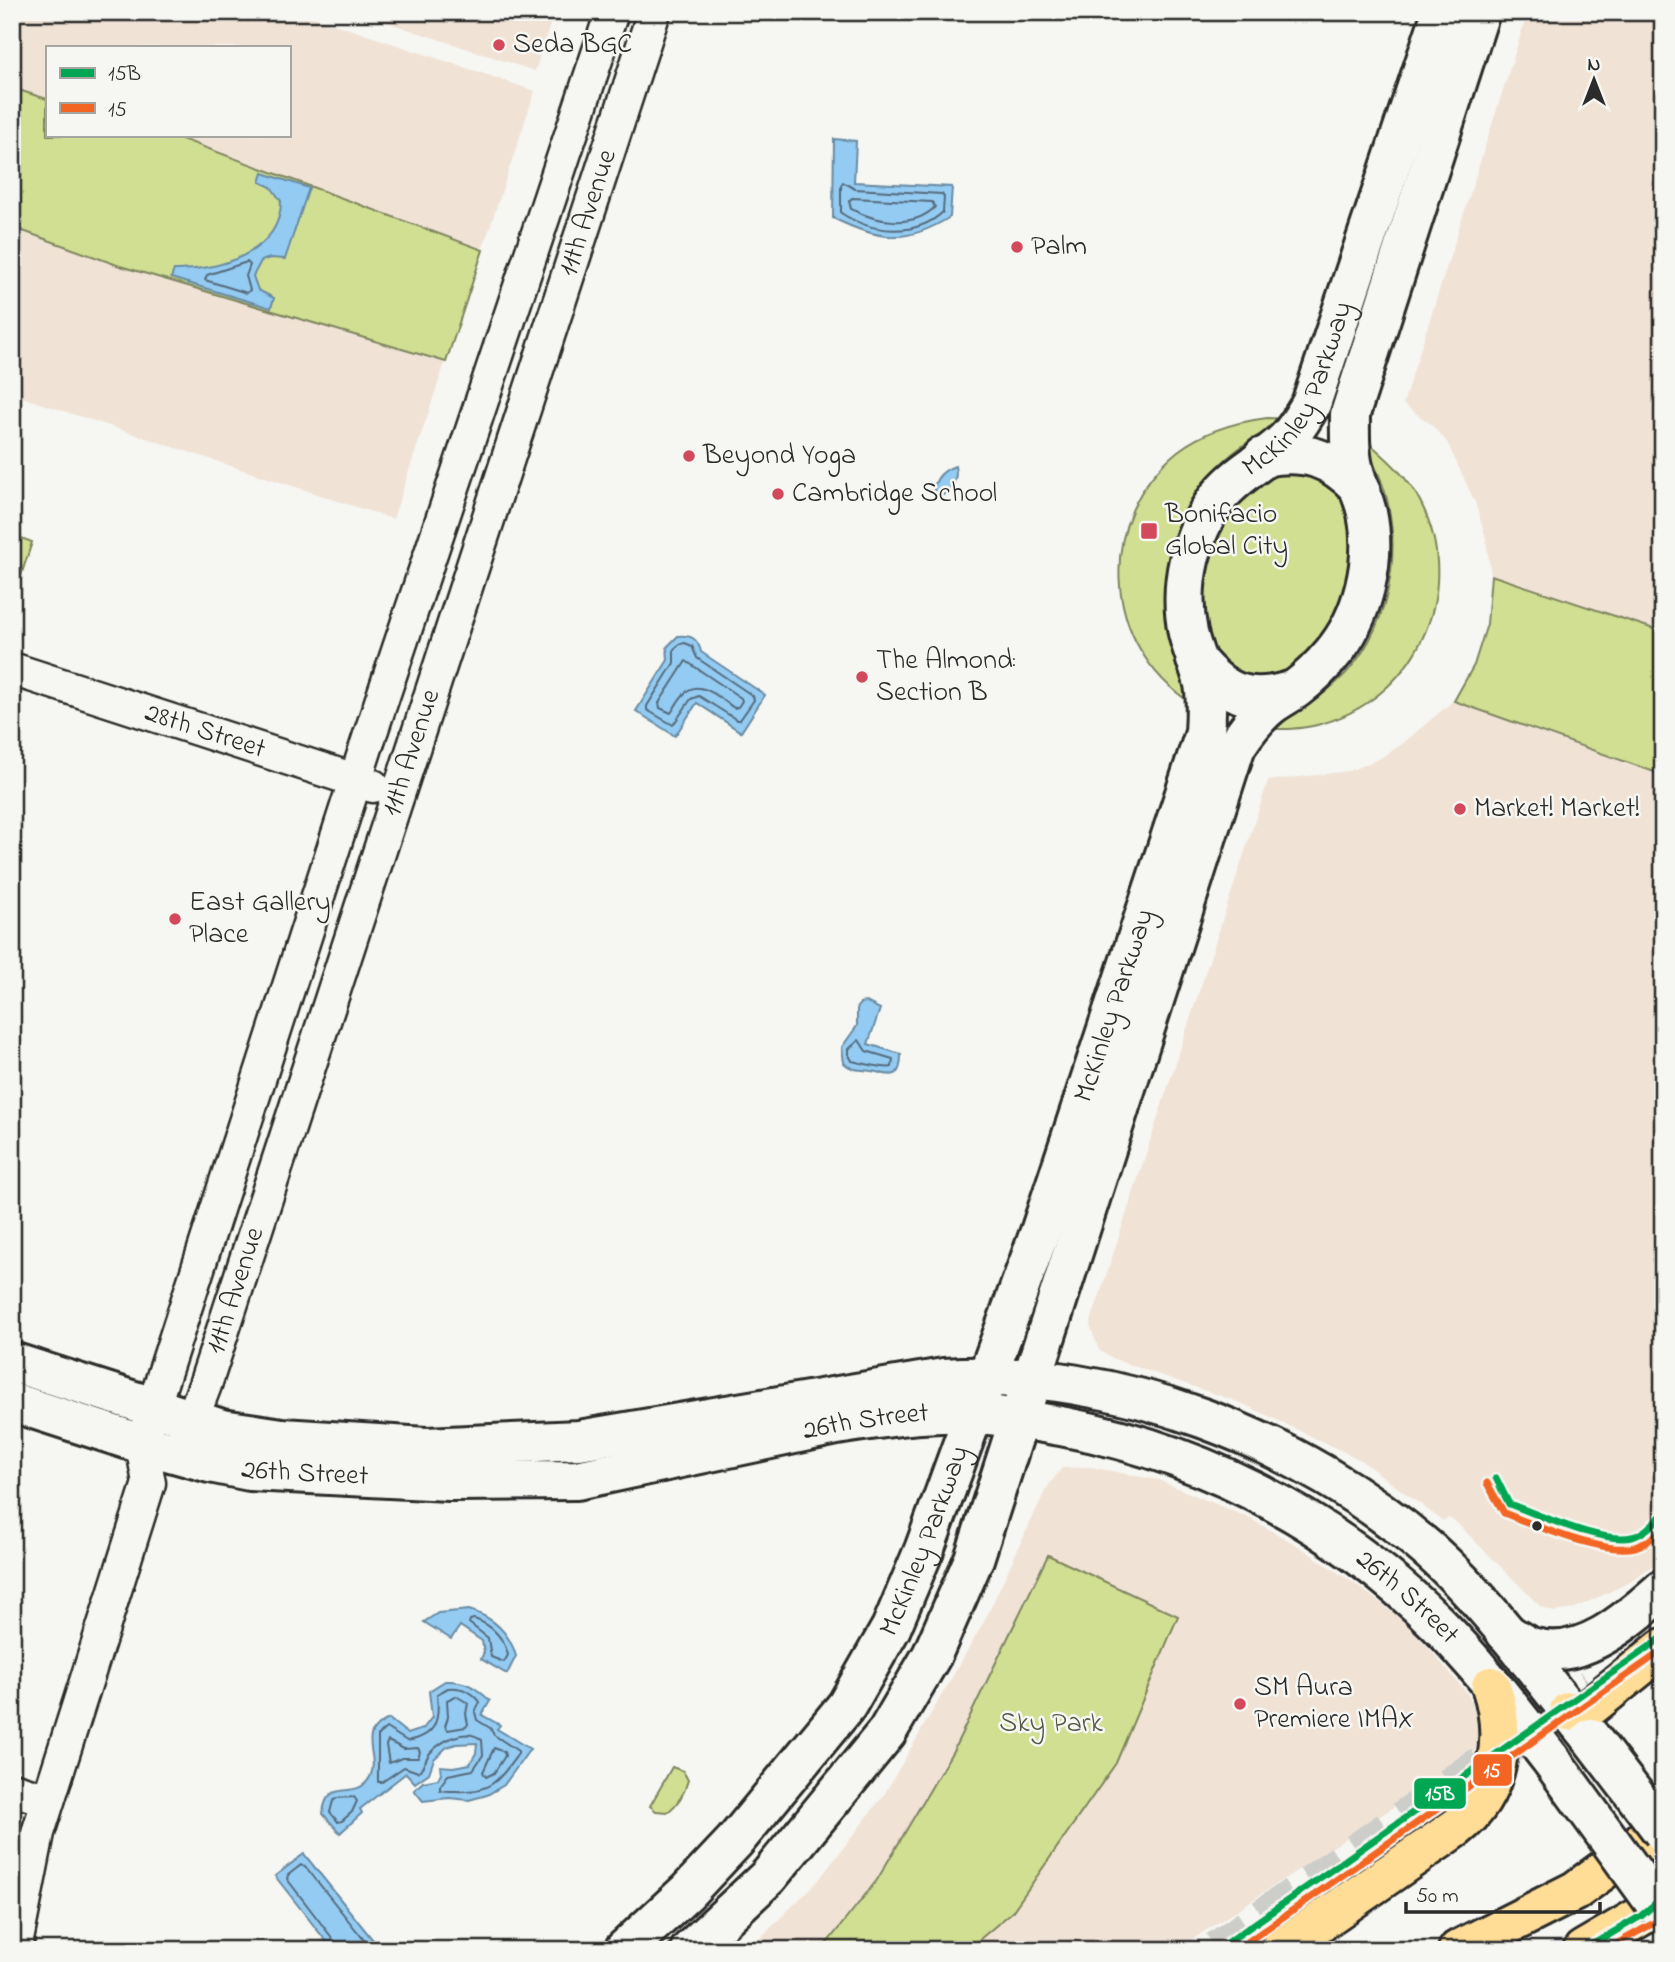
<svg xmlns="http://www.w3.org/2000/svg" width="1675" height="1962" font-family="'Indie Flower',sans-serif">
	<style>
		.built { fill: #f0e2d5; fill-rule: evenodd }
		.green { fill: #d1df93; stroke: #7e855f; stroke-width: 2 }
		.water { fill: #93cbf2; stroke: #698ba2; stroke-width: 2 }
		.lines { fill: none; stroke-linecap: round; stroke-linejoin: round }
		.shore { stroke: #556b7b; stroke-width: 2 }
		.secondary-tunnel { stroke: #cdcdca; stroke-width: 38; stroke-dasharray: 38 19; stroke-linecap: butt }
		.minor-casing { stroke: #2b2b2b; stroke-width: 37 }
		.secondary-casing { stroke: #2b2b2b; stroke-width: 44 }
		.primary-casing { stroke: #2b2b2b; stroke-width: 44 }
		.minor { stroke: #f6f6f2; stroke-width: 32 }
		.secondary { stroke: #f6f6f2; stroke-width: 38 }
		.primary { stroke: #ffdd96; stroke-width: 38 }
		.secondary-bridge-casing { stroke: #2b2b2b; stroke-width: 44; stroke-linecap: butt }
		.secondary-bridge { stroke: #f6f6f2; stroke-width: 38 }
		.bus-1-casing { stroke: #f6f6f2; stroke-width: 12 }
		.bus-2-casing { stroke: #f6f6f2; stroke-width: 12 }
		.bus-1 { stroke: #00a651; stroke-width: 7 }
		.bus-2 { stroke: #f26522; stroke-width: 7 }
		.poi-dot { fill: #d1495b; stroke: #f6f6f2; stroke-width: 2.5 }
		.bus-dot { fill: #2b2b2b; stroke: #f6f6f2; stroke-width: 2.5 }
		.labels { text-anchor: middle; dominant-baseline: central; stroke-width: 5; stroke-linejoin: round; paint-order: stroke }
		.poi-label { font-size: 28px; fill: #2b2b2b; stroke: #f6f6f2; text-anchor: start }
		.street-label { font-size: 28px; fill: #2b2b2b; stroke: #f6f6f2 }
		.park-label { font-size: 28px; fill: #545845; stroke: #f6f6f2 }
		.line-badge { stroke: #f6f6f2; stroke-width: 2.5 }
		.badge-label { font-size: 19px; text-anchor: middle; font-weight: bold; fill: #fff }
	</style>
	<rect width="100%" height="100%" fill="#f6f6f2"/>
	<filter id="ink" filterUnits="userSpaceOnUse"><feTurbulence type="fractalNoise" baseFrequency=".0143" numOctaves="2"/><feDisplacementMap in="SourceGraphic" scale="14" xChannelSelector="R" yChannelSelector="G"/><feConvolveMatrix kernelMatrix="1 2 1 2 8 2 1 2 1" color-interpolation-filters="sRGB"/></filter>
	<g filter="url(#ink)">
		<g class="built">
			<path d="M 12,12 L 298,12 L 535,91 L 393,519 L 12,394 ZM 47,47 L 289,47 L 289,135 L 47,135 Z"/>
			<path d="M 356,12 L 554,12 L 535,71 Z"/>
			<path d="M 1528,12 L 1663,12 L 1663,1558 L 1628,1583 L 1573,1609 L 1554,1612 L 1541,1607 L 1456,1522 L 1448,1518 L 1443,1521 L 1359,1459 L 1241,1403 L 1111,1358 L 1099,1350 L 1090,1325 L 1268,781 L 1349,771 L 1379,759 L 1401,745 L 1453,701 L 1474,665 L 1487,624 L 1491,575 L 1486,538 L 1475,502 L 1447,442 L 1431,424 L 1403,404 Z"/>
			<path d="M 1090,1467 L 1158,1480 L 1249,1518 L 1300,1547 L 1361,1588 L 1409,1625 L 1467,1693 L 1484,1725 L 1474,1752 L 1450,1770 L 1176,1950 L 748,1950 L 818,1881 L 884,1795 L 984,1622 L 1046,1489 L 1062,1468 Z"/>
		</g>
		<g class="green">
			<path d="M 12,88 L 47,99 L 47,135 L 171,135 L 483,250 L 446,362 L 120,266 L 12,227 Z"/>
			<path d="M 1267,418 L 1293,419 C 1213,450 1164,516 1165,604 C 1166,638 1180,672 1191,703 C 1102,645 1094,518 1178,451 C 1204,431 1236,422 1267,418 Z"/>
			<path d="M 1361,436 C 1384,456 1408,476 1421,503 C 1466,593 1414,701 1317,725 C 1298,730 1277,729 1258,729 C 1287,718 1313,704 1336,683 C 1390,635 1406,547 1381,480 C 1375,465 1367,451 1361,436 Z"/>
			<path d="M 1281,466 L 1334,482 C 1341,499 1348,516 1351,534 C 1356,569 1336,630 1310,654 C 1297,666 1284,674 1269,682 L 1225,673 L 1207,638 L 1200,585 L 1217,529 L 1240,497 Z"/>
			<path d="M 16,536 L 32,542 L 12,603 L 12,549 Z"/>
			<path d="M 1491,575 L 1663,632 L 1663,775 L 1454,701 L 1474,665 L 1487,624 Z"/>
			<path d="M 1048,1555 L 1178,1616 L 1116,1763 L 1012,1912 L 967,1950 L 819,1950 L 827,1943 L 877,1880 L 954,1749 Z"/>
			<path d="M 672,1767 L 683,1771 L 688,1780 C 685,1792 678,1804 668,1812 L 656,1811 L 650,1806 Z"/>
		</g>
		<g class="water">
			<path d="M 834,139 L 856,141 L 854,182 L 952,187 L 950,217 C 906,245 877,240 833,218 Z"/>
			<path d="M 263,173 L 309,188 L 285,259 L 270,258 L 261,261 L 253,276 L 258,290 L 274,298 L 271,308 L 171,278 L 174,270 C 217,271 281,253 281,201 L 271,187 L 260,182 Z"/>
			<path d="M 955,466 C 959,482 949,494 934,499 C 931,483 940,471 955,466 Z"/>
			<path d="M 678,636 C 692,635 698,639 701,652 L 765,695 L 741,732 L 697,703 L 675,736 L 636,711 L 668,660 L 667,647 Z"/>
			<path d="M 866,1002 L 880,1009 L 868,1044 L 901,1054 C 901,1083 890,1074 871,1071 C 860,1069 852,1071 844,1063 L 842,1047 L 857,1026 L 857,1009 L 860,1003 Z"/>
			<path d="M 469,1610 C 493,1617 509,1632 516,1656 L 507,1674 L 481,1659 L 484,1652 L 482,1641 L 460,1626 L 451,1639 L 424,1622 L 438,1613 Z"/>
			<path d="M 445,1681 C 465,1680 476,1687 490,1701 L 482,1715 L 500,1725 L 497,1729 L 530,1749 L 504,1785 L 487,1795 L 469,1800 L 449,1798 L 423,1801 L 414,1790 L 423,1782 L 438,1779 L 441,1773 L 440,1766 L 453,1767 L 470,1764 L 476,1753 L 477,1743 L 456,1744 L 447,1747 L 434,1759 L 429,1773 L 415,1783 L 406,1773 L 360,1809 L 362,1813 L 340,1833 L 323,1814 C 326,1775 356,1803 370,1777 C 381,1754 354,1734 389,1719 L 408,1734 L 423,1729 L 432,1717 L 429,1691 Z"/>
			<path d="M 304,1854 L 381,1950 L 333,1950 L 275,1876 Z"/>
		</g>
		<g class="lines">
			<g class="shore">
				<path d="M 843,182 L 855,189 L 942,194 L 944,197 L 943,212 C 915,238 871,233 841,213 L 841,185 Z"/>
				<path d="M 852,198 L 932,202 L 935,207 C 913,229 876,222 851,209 L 849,201 Z"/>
				<path d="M 247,262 L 250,265 L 246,276 L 250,290 L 247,293 L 205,280 L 207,275 Z"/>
				<path d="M 685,643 L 692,646 L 697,658 L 753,696 L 754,700 L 740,720 L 737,720 L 699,696 L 691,699 L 673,725 L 647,710 L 647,706 L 674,663 L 674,649 L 680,644 Z"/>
				<path d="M 686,661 L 741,698 L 742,701 L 738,707 L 734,708 C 721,699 699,677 684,694 C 679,699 675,707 671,713 L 660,708 L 659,703 Z"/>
				<path d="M 859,1040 L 866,1051 L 893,1059 L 892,1067 C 887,1069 860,1063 852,1061 L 849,1055 L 849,1049 Z"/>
				<path d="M 474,1619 C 491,1624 504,1638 508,1655 L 504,1662 L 491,1657 L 488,1638 L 469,1623 L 470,1620 Z"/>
				<path d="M 448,1688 C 461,1687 472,1691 480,1702 L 475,1712 L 477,1720 L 490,1728 L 494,1735 L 518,1751 L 518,1754 C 498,1781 491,1793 456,1791 C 450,1791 445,1791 440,1790 L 440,1786 L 448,1775 L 473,1770 L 483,1755 L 482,1740 C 467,1727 442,1740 430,1753 C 425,1759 425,1766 418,1772 L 404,1767 L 382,1782 L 378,1782 L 378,1735 L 386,1728 L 407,1741 C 436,1736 440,1721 437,1694 Z"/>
				<path d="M 456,1696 L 468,1703 L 466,1714 L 468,1724 L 466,1727 L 448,1730 L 445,1726 L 448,1717 L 447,1700 Z"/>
				<path d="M 388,1741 L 404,1749 L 418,1748 L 420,1752 L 418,1758 L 402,1758 L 389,1763 L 386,1745 Z"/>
				<path d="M 494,1748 L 504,1752 L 505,1756 L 494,1773 L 486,1777 L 483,1772 Z"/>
				<path d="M 354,1797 L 357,1801 L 352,1812 L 342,1821 L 338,1822 L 330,1812 L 333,1801 L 337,1798 Z"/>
				<path d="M 338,1950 L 336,1943 L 287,1879 L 288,1875 L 301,1865 L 305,1866 L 372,1950"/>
			</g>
			<path class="secondary-tunnel" d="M 1217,1950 L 1592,1687"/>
			<g class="minor-casing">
				<g id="minor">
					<path id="s1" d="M 12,669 L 373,786"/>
					<path id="s2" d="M 184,1440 L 205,1385 L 654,12"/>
					<path d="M 12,1789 L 48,1800"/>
					<path d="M 15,1950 L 38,1833 L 149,1483 L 142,1444 L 153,1408 L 369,738 L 612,12"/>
				</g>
			</g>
			<g class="secondary-casing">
				<g id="secondary">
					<path d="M 1263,457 C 1305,449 1330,457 1360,488"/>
					<path d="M 1196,660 C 1225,695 1250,704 1293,690"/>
					<path d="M 12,1362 L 222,1429 L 282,1438 L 426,1447 L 579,1440 L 944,1378 C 1114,1366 1304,1440 1431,1552 C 1489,1604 1540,1676 1590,1737"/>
					<path id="s3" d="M 12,1402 L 142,1444 L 210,1463 L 250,1471 L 449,1481 L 577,1480 L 837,1425 C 881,1418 925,1411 969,1413 C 991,1414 1015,1419 1037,1422 C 1188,1445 1328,1515 1437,1623 C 1479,1665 1515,1714 1552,1761"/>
					<path d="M 1506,1633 C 1515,1638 1525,1646 1535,1648 C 1583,1661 1629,1619 1663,1589"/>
					<path id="s4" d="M 624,1950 L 687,1892 L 735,1841 L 847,1705 L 891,1628 L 924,1550 L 1041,1229 L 1205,733 C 1206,717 1207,701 1204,684 C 1200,667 1192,650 1188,633 C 1178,585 1190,533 1220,495 C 1239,472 1266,460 1286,440 C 1296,430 1303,417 1311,404 L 1442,12"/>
					<path d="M 690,1950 L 768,1877 L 887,1732 L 932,1655 L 974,1559 L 1236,746 C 1246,731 1256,717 1271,705 C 1279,699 1289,694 1297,688 C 1310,678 1321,667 1332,654 C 1363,618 1377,560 1367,513 C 1363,496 1355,479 1352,462 C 1349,446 1350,430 1350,414 L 1480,12"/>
				</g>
			</g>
			<g class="primary-casing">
				<g id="primary">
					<path d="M 1569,1711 L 1578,1712 L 1590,1707 L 1663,1648"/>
					<path d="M 1279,1950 L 1456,1828 C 1500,1794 1508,1736 1491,1686"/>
					<path d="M 1458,1950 L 1575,1891 L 1639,1844 L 1663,1821"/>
					<path d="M 1583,1950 L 1641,1916 L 1663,1897"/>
				</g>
			</g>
			<use href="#minor" class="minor"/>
			<use href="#secondary" class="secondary"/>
			<use href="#primary" class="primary"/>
			<g class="secondary-bridge-casing">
				<g id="secondary-bridge">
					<path d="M 1591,1738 L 1663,1832"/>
					<path d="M 1552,1761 L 1663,1914"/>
				</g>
			</g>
			<use href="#secondary-bridge" class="secondary-bridge"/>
			<g class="bus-1-casing">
				<g id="bus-1">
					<path d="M 1496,1478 L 1509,1504 C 1538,1514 1602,1544 1632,1537 C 1644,1534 1654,1523 1663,1514"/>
					<path d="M 1217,1950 L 1663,1637"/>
					<path d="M 1583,1950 L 1641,1916 L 1663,1897"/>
				</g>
			</g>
			<g class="bus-2-casing">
				<g id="bus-2">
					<path d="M 1487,1483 L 1504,1513 C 1534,1525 1604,1555 1635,1547 C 1646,1544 1655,1536 1663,1529"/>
					<path d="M 1236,1950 L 1663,1650"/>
					<path d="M 1605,1950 L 1663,1918"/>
				</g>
			</g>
			<use href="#bus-1" class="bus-1"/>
			<use href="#bus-2" class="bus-2"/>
		</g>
	</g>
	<g class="poi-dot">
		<circle cx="499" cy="45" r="7"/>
		<circle cx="1017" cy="247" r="7"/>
		<circle cx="689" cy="456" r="7"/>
		<circle cx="778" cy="494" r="7"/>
		<rect x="1140" y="522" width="18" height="18" rx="3.5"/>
		<circle cx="862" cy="677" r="7"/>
		<circle cx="1460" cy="809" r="7"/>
		<circle cx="175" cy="919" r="7"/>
		<circle cx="1240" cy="1704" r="7"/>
	</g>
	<circle class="bus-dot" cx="1537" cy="1526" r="6"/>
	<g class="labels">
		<g class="poi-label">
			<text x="513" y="45">Seda BGC</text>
			<text x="1031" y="247">Palm</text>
			<text x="703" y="456">Beyond Yoga</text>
			<text x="792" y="494">Cambridge School</text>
			<text x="1165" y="515">Bonifacio<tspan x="1165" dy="32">Global City</tspan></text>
			<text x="876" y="661">The Almond:<tspan x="876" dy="32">Section B</tspan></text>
			<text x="1474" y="809">Market! Market!</text>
			<text x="189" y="903">East Gallery<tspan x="189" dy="32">Place</tspan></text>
			<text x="1254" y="1688">SM Aura<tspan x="1254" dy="32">Premiere IMAX</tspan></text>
		</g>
		<g class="street-label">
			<text stroke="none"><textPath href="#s2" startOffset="1292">11th Avenue</textPath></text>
			<text stroke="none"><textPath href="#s4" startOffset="1754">McKinley Parkway</textPath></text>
			<text stroke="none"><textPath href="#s1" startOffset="203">28th Street</textPath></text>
			<text stroke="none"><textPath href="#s2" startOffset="724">11th Avenue</textPath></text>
			<text stroke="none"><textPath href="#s4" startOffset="1082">McKinley Parkway</textPath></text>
			<text stroke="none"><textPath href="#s2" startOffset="158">11th Avenue</textPath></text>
			<text stroke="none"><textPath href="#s3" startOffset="870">26th Street</textPath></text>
			<text stroke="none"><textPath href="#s3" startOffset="303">26th Street</textPath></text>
			<text stroke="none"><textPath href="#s4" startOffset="514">McKinley Parkway</textPath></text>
			<text stroke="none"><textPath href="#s3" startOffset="1458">26th Street</textPath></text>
		</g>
		<g class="park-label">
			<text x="1051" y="1724">Sky Park</text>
		</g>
	</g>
	<g class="line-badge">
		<rect x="1472" y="1753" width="41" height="34" rx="7" fill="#f26522"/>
		<rect x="1413" y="1777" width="54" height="33" rx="7" fill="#00a651"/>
	</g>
	<g class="badge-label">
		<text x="1492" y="1777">15</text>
		<text x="1440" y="1800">15B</text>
	</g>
	<rect width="1675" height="1962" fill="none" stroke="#f6f6f2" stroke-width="42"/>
	<rect x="21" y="21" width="1633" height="1920" fill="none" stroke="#2b2b2b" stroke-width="2.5" filter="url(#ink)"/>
	<rect x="46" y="46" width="245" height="91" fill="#f6f6f2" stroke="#a5a5a2" stroke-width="2"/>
	<rect x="60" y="68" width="35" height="10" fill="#00a651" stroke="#a5a5a2" stroke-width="2"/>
	<text x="108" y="80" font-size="21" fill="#2b2b2b">15B</text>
	<rect x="60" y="103" width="35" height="10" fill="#f26522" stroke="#a5a5a2" stroke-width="2"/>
	<text x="108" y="116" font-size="21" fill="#2b2b2b">15</text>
	<g transform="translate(1594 80)" stroke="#f6f6f2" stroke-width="5" paint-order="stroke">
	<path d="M0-5L12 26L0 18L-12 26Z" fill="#2b2b2b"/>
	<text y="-10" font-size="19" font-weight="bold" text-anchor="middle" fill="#2b2b2b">N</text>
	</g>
	<path d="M1406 1902v10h194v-10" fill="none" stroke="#2b2b2b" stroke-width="3.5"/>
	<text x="1416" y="1902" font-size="21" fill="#2b2b2b" stroke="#f6f6f2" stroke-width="5" paint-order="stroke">50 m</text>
</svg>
